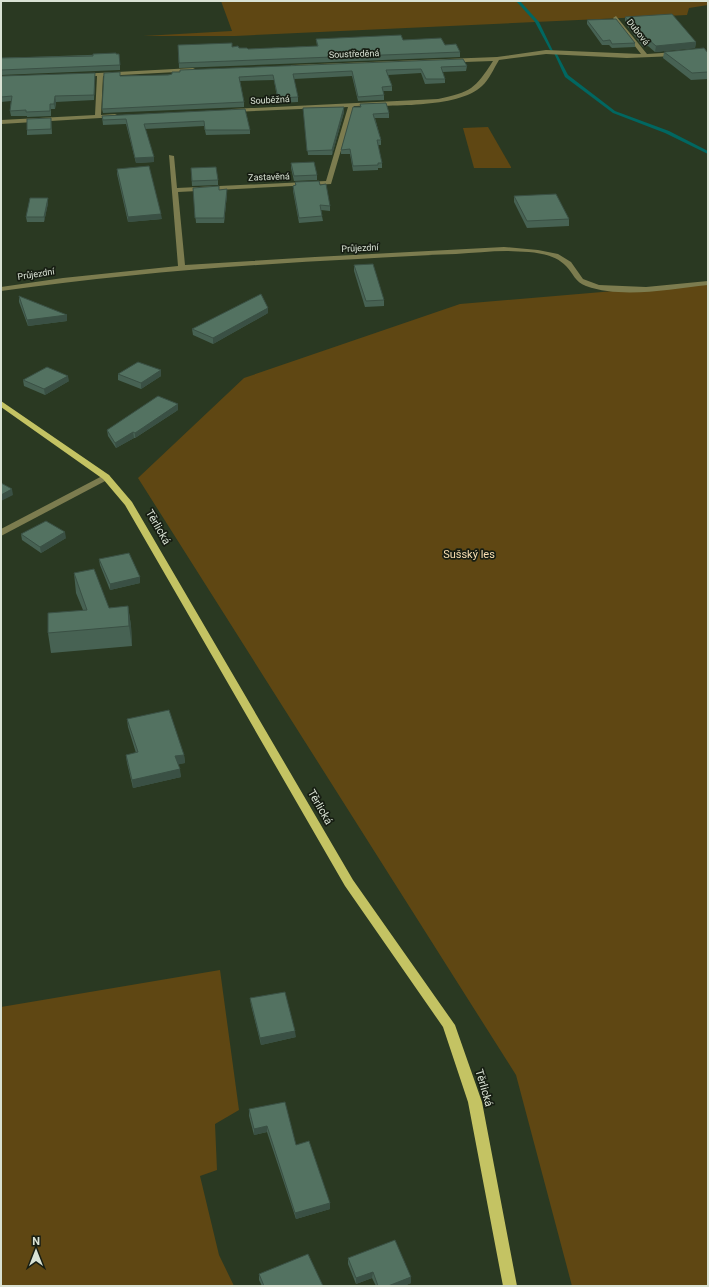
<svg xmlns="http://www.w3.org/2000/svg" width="709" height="1287" font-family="Roboto,sans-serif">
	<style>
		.green { fill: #5f4713 }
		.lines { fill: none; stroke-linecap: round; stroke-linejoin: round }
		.stream { fill: #016761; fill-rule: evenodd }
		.minor { fill: #7c7c4f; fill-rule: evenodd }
		.major { fill: #c4c363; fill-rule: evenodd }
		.wall { fill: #476253 }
		.shaded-wall { fill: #3a5044 }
		.building { fill: #537261; stroke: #3a5044 }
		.labels { text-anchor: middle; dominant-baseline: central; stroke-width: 3.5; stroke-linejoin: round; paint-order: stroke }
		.far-street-label { font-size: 9px; fill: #d9e2d4; stroke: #171e13 }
		.street-label { font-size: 11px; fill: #d9e2d4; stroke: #171e13 }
		.park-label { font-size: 11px; fill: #f9dfb1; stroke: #171e13 }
	</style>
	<rect width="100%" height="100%" fill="#2a3922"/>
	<g class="green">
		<path d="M 221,1 L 708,1 L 708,5 L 689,8 L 687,15 L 235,36 L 143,36 L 232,31 Z"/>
		<path d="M 488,127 L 511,167 L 511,168 L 474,168 L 463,128 Z"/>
		<path d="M 708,283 L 708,1286 L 572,1286 L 516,1075 L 138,478 L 244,378 L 460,304 Z"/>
		<path d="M 220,970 L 239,1110 L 215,1124 L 217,1170 L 200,1176 L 219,1255 L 234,1286 L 1,1286 L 1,1007 Z"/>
	</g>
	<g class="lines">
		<g class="stream">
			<path d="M 516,1 L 520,1 L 539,22 L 553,51 L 550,50 L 535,22 Z"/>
			<path d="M 554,53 L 557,54 L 568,75 L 615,111 L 669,131 L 708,151 L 708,154 L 665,133 L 613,113 L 565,77 Z"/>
		</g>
		<g class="minor">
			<path d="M 616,16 L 647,54 L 676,52 L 679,54 L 676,56 L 627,58 L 546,54 L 499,60 C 494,68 489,80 482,86 C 458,109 386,105 354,106 L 331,184 L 178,192 L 185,265 L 315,257 L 504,247 L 538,250 L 558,254 L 571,262 L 583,279 L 599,285 L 646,287 L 708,281 L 708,285 C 669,289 623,299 586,286 C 575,282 573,273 566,266 C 552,251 526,252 507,251 C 490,251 473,253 456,254 C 424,255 391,257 358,259 C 239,265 120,274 1,291 L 1,287 L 63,278 L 178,266 L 169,155 L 174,156 L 177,188 L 326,181 L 348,107 L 233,112 L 231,111 L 231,109 L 438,99 C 471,92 475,89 493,61 L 293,68 L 291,67 L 291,65 L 497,57 L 546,50 L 641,54 L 613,18 Z"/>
			<path d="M 193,68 L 195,69 L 195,71 L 103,76 L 101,115 L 115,114 L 117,115 L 117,117 L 1,124 L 1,120 L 95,115 L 97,76 L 81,77 L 79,76 L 79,74 Z"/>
			<path d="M 106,474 L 109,475 L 110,477 L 109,479 L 1,536 L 1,529 Z"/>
		</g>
		<path class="major" d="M 1,401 L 109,475 L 132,502 L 353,880 L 455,1025 L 482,1102 L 517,1286 L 503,1286 L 468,1102 L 443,1027 L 345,886 L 125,505 L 103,479 L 1,407 Z"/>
	</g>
	<g class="wall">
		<path d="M 625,17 L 696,42 L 695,48 L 655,52 L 648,46 L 643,47 L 625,23 Z"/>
		<path d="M 587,20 L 635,43 L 635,47 L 612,48 L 609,45 L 602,45 L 587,24 Z"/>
		<path d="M 316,39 L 403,40 L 445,45 L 460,52 L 460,57 L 179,68 L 178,45 L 248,49 L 317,46 Z"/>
		<path d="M 664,52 L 708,53 L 708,79 L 691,80 L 663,58 Z"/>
		<path d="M 116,54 L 120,59 L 120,70 L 1,75 L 1,58 Z"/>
		<path d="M 467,66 L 466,71 L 442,72 L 445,79 L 445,83 L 425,84 L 421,73 L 388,75 L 392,86 L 392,91 L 383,91 L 384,95 L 384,100 L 358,101 L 352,76 L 294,79 L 298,97 L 298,102 L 278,103 L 274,80 L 240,81 L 244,102 L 244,107 L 103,113 L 102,109 L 120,76 Z"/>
		<path d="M 1,76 L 95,78 L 94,100 L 56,102 L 55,109 L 51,109 L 51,116 L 27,117 L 27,116 L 11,116 L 10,111 L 11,101 L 1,102 Z"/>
		<path d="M 360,104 L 389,113 L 389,118 L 375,118 L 381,140 L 381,145 L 378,145 L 382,163 L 382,168 L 378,168 L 378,170 L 353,171 L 350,154 L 341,154 L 341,150 L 360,107 Z"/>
		<path d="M 344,107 L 344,112 L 332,155 L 308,155 L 303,108 Z"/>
		<path d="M 245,109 L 250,130 L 250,134 L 206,135 L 204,126 L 145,129 L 154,162 L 136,163 L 126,124 L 103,125 L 102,116 Z"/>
		<path d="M 51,118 L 52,134 L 27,135 L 27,130 Z"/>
		<path d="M 291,163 L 317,175 L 317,180 L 294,181 L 291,168 Z"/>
		<path d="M 191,168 L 218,180 L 218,185 L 192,186 Z"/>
		<path d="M 117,169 L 162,219 L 128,222 L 117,174 Z"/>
		<path d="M 295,182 L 320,185 L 330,206 L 330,211 L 321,210 L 322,216 L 323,221 L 299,223 L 293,191 L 293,186 L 295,185 Z"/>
		<path d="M 193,188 L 219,190 L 227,194 L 224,223 L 196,223 Z"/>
		<path d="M 514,196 L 569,219 L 569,226 L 527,228 L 514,202 Z"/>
		<path d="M 48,203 L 44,222 L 27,222 L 26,217 Z"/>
		<path d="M 354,265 L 384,300 L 384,306 L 365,307 L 354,271 Z"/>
		<path d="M 19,296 L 67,321 L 28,326 L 19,302 Z"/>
		<path d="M 268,313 L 213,344 L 193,335 L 192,329 Z"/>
		<path d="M 118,374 L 161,376 L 141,389 L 118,380 Z"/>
		<path d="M 23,380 L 69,381 L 45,395 L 24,386 Z"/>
		<path d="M 178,410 L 135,438 L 134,438 L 116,448 L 108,436 L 107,430 Z"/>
		<path d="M 21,534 L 66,538 L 41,553 L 22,540 Z"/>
		<path d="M 99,559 L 140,583 L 110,590 L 100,565 Z"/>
		<path d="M 74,573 L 109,608 L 128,606 L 131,626 L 132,646 L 51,653 L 48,633 L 83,610 L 76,593 Z"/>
		<path d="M 127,719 L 184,755 L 185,763 L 178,764 L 181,777 L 133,788 L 127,763 L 126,755 L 136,753 L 128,727 Z"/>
		<path d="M 250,998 L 296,1037 L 261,1045 L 251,1005 Z"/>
		<path d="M 249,1109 L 296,1145 L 330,1203 L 330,1209 L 296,1219 L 267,1132 L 254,1135 L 249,1116 Z"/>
		<path d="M 348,1258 L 411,1283 L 404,1286 L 376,1286 L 372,1278 L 356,1284 L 348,1264 Z"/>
		<path d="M 259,1274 L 323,1286 L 262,1286 L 259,1280 Z"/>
	</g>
	<g class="shaded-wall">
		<path d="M 696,42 L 695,48 L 655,52 L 656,46 Z"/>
		<path d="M 55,96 L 56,102 L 55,109 L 54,104 Z"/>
		<path d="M 344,107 L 344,112 L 332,155 L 332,150 Z"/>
		<path d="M 154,157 L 154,162 L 136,163 L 135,158 Z"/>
		<path d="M 227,189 L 227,194 L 224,223 L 224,218 Z"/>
		<path d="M 48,198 L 48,203 L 44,222 L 44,217 Z"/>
		<path d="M 161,214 L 162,219 L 128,222 L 128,217 Z"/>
		<path d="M 268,308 L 268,313 L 213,344 L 213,338 Z"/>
		<path d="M 67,315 L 67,321 L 28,326 L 27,320 Z"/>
		<path d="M 161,370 L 161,376 L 141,389 L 141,383 Z"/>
		<path d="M 68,376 L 69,381 L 45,395 L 44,389 Z"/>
		<path d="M 178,404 L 178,410 L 135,438 L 135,433 Z"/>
		<path d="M 133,432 L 134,438 L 116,448 L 115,443 Z"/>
		<path d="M 12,489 L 13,495 L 1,501 L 1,495 Z"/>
		<path d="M 65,532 L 66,538 L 41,553 L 40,547 Z"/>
		<path d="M 140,577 L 140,583 L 110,590 L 110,584 Z"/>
		<path d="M 128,606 L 131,626 L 132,646 L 129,626 Z"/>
		<path d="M 184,755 L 185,763 L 176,765 L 175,756 Z"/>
		<path d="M 180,769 L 181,777 L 133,788 L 132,780 Z"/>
		<path d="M 295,1031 L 296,1037 L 261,1045 L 260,1038 Z"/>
		<path d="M 267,1126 L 267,1132 L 254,1135 L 254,1129 Z"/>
		<path d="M 330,1203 L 330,1209 L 296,1219 L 295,1213 Z"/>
		<path d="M 373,1272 L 372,1278 L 356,1284 L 356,1278 Z"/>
		<path d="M 411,1277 L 411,1283 L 404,1286 L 388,1286 Z"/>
	</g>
	<g class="building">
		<path d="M 672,14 L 696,42 L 656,46 L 649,40 L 644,41 L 625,17 Z"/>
		<path d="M 616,19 L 635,43 L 612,44 L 610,40 L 603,41 L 587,20 Z"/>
		<path d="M 401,35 L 403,40 L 441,38 L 445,45 L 456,44 L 460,52 L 179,63 L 178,45 L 232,43 L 232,47 L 238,46 L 239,48 L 247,48 L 248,49 L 318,46 L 316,39 Z"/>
		<path d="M 704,48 L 708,53 L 708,72 L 692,73 L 664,52 Z"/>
		<path d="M 116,53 L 116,54 L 119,54 L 120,65 L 1,70 L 1,58 L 93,56 L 93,54 Z"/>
		<path d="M 463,59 L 467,66 L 441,67 L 445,79 L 426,79 L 421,69 L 386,70 L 392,86 L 382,87 L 384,95 L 358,97 L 352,71 L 293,74 L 298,97 L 278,98 L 273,75 L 239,77 L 244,102 L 102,109 L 104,73 L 120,72 L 120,76 L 168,75 L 172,74 L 172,72 L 180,72 L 180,70 Z"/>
		<path d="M 95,73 L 94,95 L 55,96 L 54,104 L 50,104 L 50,111 L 26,112 L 26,110 L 10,111 L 12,96 L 1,97 L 1,76 Z"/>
		<path d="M 386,103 L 389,113 L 373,114 L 381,140 L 377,140 L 382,163 L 378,163 L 378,165 L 353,166 L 350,149 L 341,150 L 353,107 L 361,107 L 360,104 Z"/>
		<path d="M 344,107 L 332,150 L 307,151 L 303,108 Z"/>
		<path d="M 245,109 L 250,130 L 205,130 L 204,121 L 144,124 L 154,157 L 135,158 L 126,119 L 103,120 L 102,116 Z"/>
		<path d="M 51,118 L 51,129 L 27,130 L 27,119 Z"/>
		<path d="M 314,162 L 317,175 L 294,176 L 291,163 Z"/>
		<path d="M 149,166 L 161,214 L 128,217 L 117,169 Z"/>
		<path d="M 216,167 L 218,180 L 192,181 L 191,168 Z"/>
		<path d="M 319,181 L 320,185 L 326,184 L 330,206 L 320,205 L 322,216 L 299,218 L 293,186 L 296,185 L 295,182 Z"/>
		<path d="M 219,186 L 219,190 L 227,189 L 224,218 L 195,218 L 193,188 Z"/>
		<path d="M 556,194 L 569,219 L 527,221 L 514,196 Z"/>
		<path d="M 30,198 L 48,198 L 44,217 L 26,217 Z"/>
		<path d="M 373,264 L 384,300 L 366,301 L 354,265 Z"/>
		<path d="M 261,294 L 268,308 L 213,338 L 192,329 Z"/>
		<path d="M 19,296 L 67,315 L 27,320 Z"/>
		<path d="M 138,362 L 161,370 L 141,383 L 118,374 Z"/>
		<path d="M 47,367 L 68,376 L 44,389 L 23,380 Z"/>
		<path d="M 158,396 L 178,404 L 135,433 L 133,432 L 115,443 L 107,430 Z"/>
		<path d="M 1,483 L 12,489 L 1,495 Z"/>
		<path d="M 46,521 L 65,532 L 40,547 L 21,534 Z"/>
		<path d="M 129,553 L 140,577 L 110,584 L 99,559 Z"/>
		<path d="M 94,569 L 109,608 L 128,606 L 129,626 L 48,633 L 48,613 L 87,610 L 74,573 Z"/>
		<path d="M 169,710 L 184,755 L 175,756 L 180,769 L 132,780 L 126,755 L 138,752 L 127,719 Z"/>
		<path d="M 285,992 L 295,1031 L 260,1038 L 250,998 Z"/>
		<path d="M 285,1102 L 296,1145 L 309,1141 L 330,1203 L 295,1213 L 267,1126 L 254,1129 L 249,1109 Z"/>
		<path d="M 395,1240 L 411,1277 L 388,1286 L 378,1286 L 373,1272 L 356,1278 L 348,1258 Z"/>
		<path d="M 308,1254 L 323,1286 L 264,1286 L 259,1274 Z"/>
	</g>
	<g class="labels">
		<g class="far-street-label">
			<text transform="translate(638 32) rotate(52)">Dubová</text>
			<text transform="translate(354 54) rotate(-2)">Soustředěná</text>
			<text transform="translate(270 100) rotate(-3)">Souběžná</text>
			<text transform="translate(269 177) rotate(-2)">Zastavěná</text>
			<text transform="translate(360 248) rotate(-3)">Průjezdní</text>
			<text transform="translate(36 274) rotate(-9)">Průjezdní</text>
		</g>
		<g class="street-label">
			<text transform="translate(158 527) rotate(60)">Těrlická</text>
			<text transform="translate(320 807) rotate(60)">Těrlická</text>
			<text transform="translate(484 1088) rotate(74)">Těrlická</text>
		</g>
		<g class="park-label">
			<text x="469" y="554">Sušský les</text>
		</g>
	</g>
	<rect width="709" height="1287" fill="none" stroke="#d9e2d4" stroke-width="4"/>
	<g transform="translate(36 1251)" stroke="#171e13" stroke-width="3" paint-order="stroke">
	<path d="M0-3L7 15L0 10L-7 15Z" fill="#d9e2d4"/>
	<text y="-6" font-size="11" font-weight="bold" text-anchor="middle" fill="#d9e2d4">N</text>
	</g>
</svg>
